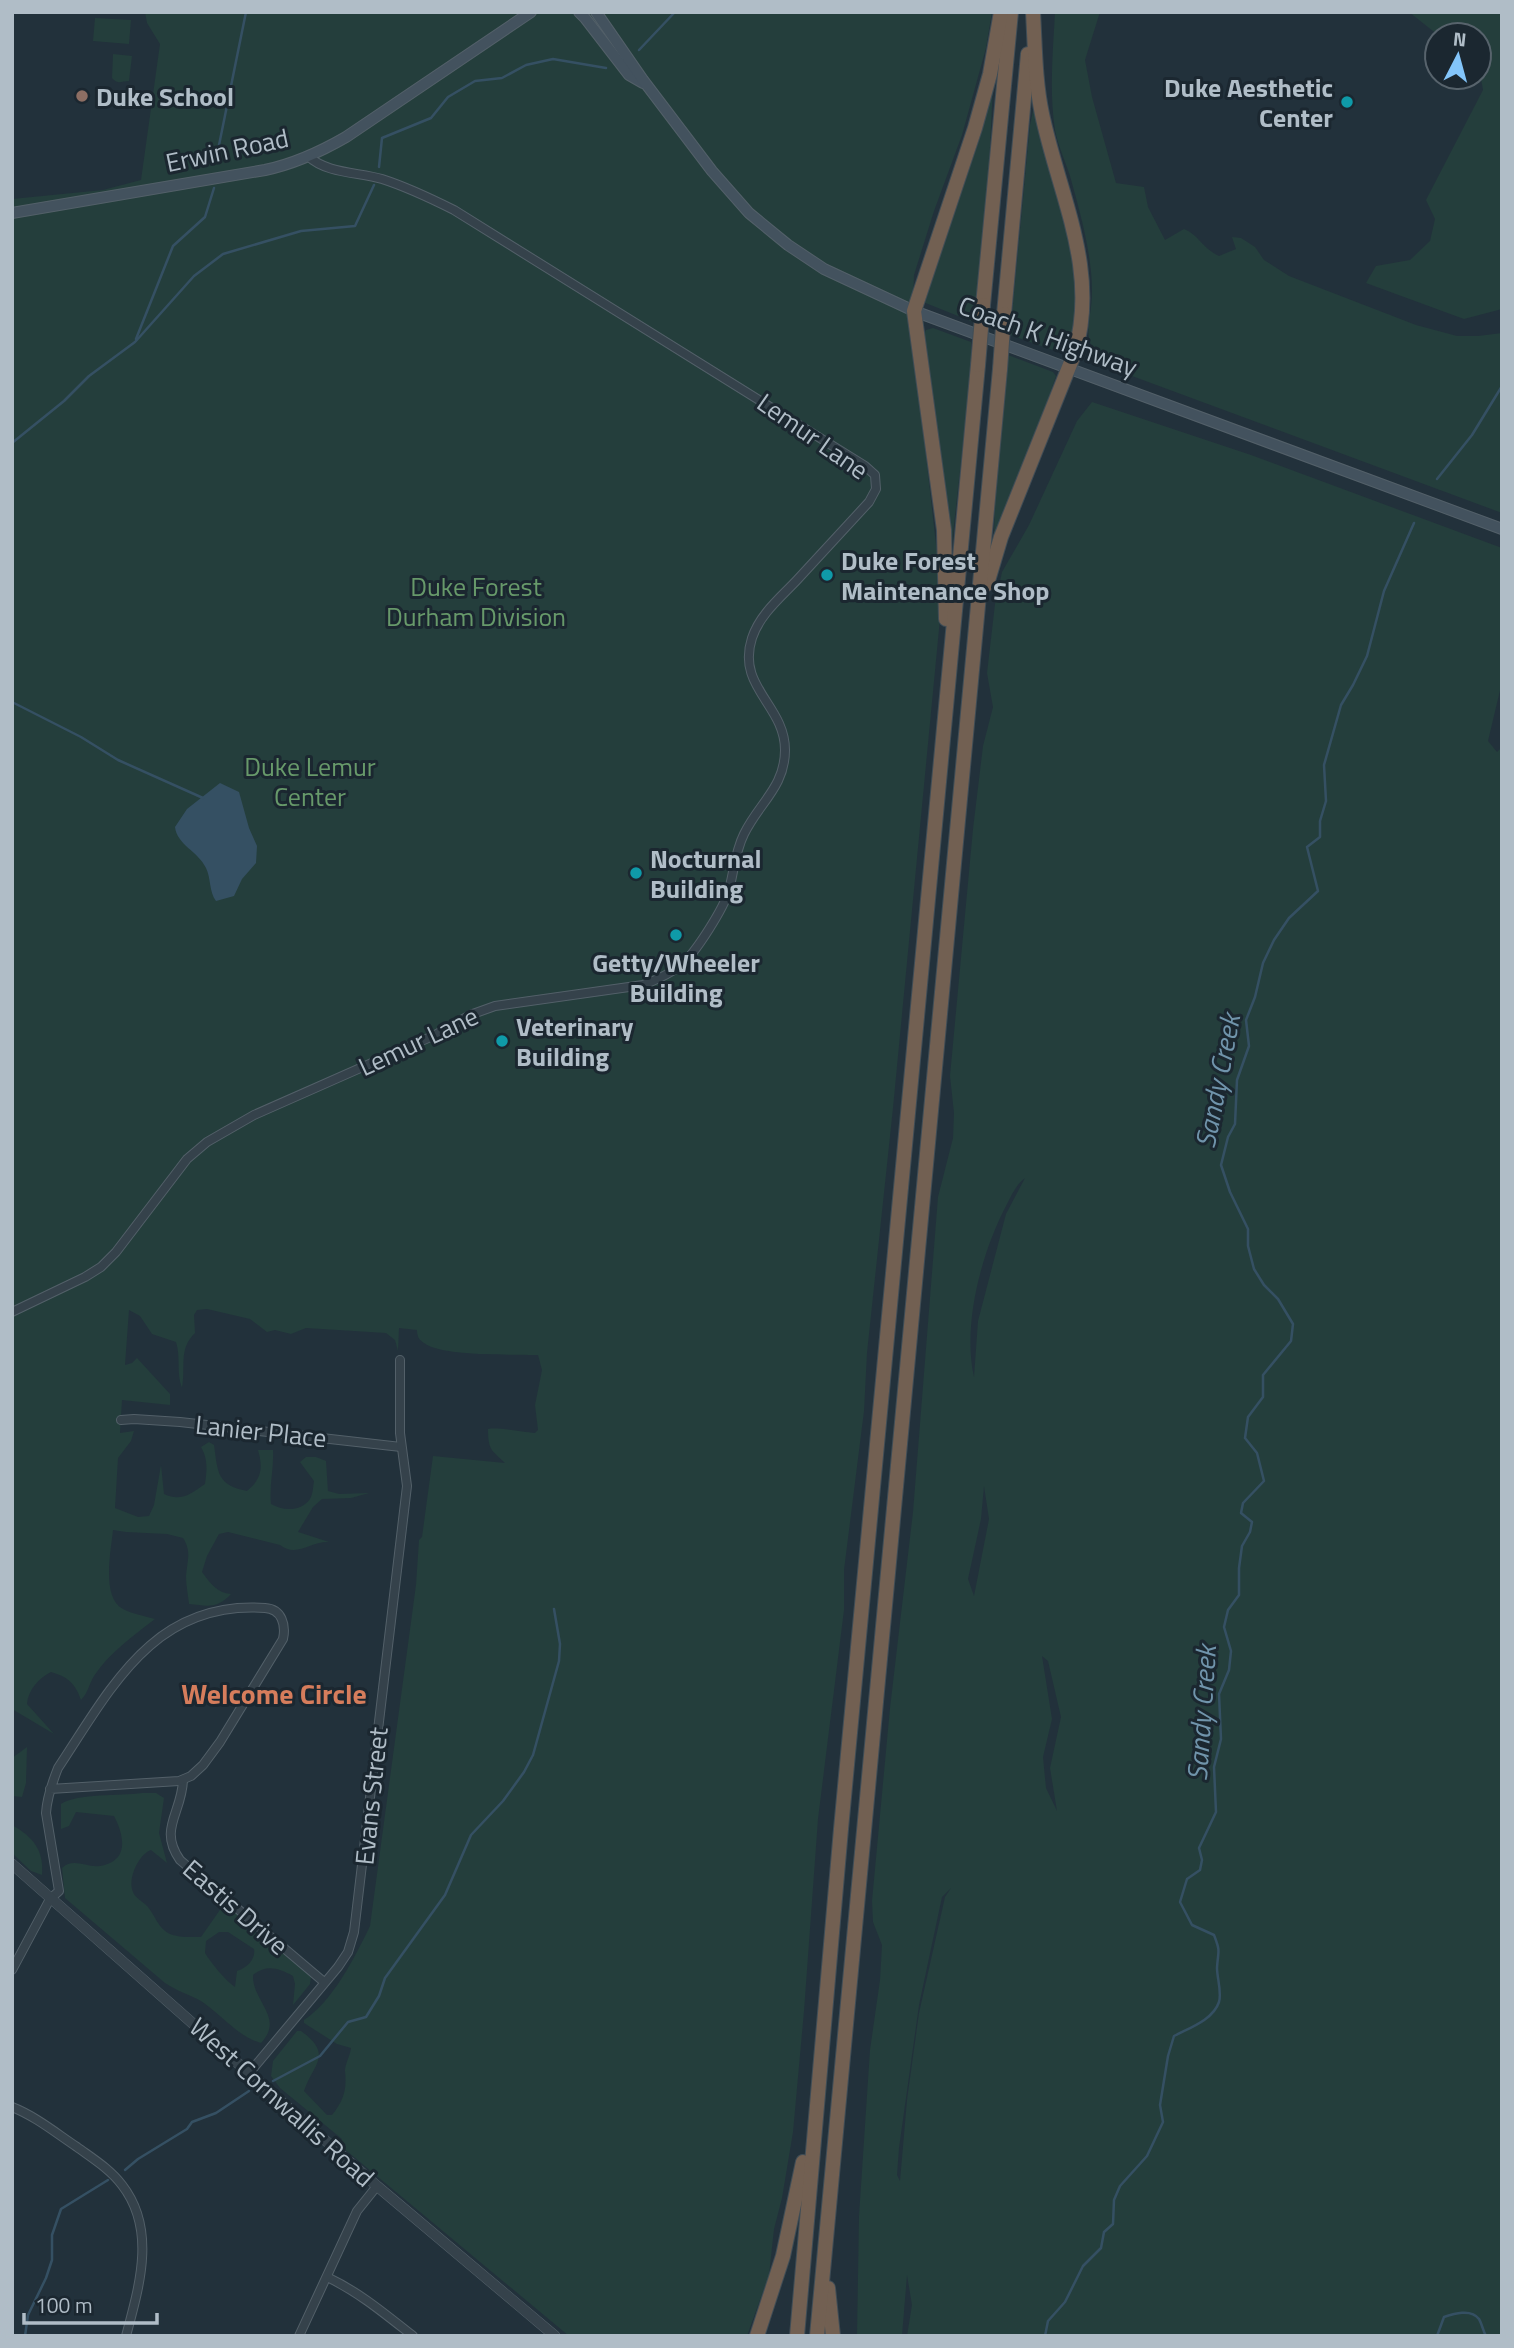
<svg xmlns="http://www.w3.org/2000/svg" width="1514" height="2348" font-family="'Titillium Web',sans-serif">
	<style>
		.green { fill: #243e3c; fill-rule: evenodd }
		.water { fill: #355063 }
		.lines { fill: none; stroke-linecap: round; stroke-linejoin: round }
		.stream { stroke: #355063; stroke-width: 2.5 }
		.minor-casing { stroke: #536069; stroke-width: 10 }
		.tertiary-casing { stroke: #536069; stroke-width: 11 }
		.secondary-casing { stroke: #536069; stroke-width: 12 }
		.motorway-casing { stroke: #404d56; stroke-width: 16 }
		.minor { stroke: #35424b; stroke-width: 8 }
		.tertiary { stroke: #35424b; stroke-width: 10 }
		.secondary { stroke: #43525e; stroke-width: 10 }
		.motorway { stroke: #726052; stroke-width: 14 }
		.motorway-bridge-casing { stroke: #404d56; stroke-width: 16; stroke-linecap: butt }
		.motorway-bridge { stroke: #726052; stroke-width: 14 }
		.education-dot { fill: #8d6e63; stroke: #1b2730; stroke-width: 2.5 }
		.culture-dot { fill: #0f9aa8; stroke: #1b2730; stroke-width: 2.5 }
		.labels { text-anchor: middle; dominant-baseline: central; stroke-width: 6; stroke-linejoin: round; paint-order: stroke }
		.poi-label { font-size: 26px; font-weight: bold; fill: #b0bdc7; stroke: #1b2730; text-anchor: start }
		.street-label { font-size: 26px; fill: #b0bdc7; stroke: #1b2730 }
		.park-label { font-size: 26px; fill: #67996a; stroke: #1b2730 }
		.water-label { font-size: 28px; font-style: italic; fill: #7094ab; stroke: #1b2730 }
		.neighbourhood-label { font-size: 28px; font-weight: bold; fill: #d67d5c; stroke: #1b2730 }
	</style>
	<rect width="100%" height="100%" fill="#22313b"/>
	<g class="green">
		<path d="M 145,12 L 992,12 L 986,48 L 962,135 L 934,211 L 914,275 L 912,331 L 942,598 L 893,1108 L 867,1353 L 864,1411 L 844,1570 L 844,1610 L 818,1819 L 804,2011 L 793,2132 L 782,2198 L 774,2229 L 769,2275 L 747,2336 L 569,2336 L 342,2147 L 342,2139 L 280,2088 L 271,2076 L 273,2061 L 297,2031 L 301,2031 C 334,2055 313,2064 304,2091 L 327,2115 L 332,2115 C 344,2100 347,2089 345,2071 C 345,2064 350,2056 351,2048 L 337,2044 L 304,2023 L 304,2020 C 333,2001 355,1957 370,1926 L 416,1585 L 419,1540 L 422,1537 L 433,1456 L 505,1463 C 492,1450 488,1451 488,1429 C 499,1427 522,1432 535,1433 L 538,1430 L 535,1405 L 542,1370 L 538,1355 C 513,1354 442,1357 424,1343 C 419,1340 417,1336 417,1330 L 399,1328 L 398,1351 L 395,1340 L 386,1333 L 306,1328 L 291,1334 L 275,1330 L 267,1332 L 250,1319 L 207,1309 L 197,1310 L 194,1315 L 195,1333 C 178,1349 186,1368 182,1388 C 176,1373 181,1357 176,1342 L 152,1334 L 140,1316 L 129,1310 L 125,1365 L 132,1363 L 137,1358 L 170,1394 L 170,1405 L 122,1400 L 120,1433 L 134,1431 L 131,1441 L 118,1458 L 115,1508 L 138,1517 L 149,1516 L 154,1505 L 161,1465 L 164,1494 C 181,1502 191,1494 205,1484 C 207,1470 208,1459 201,1447 L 209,1442 L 214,1445 C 218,1473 217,1485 247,1491 C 262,1479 263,1467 258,1450 L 273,1450 C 274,1469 269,1486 271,1504 C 283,1511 301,1512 310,1499 C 313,1494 313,1487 314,1481 L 300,1462 L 306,1457 L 316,1457 L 326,1461 L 328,1491 L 339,1494 L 369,1493 L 351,1498 L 322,1499 L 313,1507 L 298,1532 L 329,1542 C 310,1541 297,1558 280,1545 L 228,1532 L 219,1534 L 207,1556 L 202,1572 C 210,1583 217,1593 231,1594 C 217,1609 208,1606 189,1604 C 188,1595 186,1585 186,1576 C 187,1561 192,1552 183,1538 L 167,1534 L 126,1532 L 113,1530 C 111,1551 101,1597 123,1609 C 132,1614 145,1616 155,1619 C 133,1636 110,1652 94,1676 C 89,1684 88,1693 81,1700 C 75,1683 68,1677 51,1672 C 39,1678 28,1690 27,1704 L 54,1734 L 12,1709 L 12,199 L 103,190 L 141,180 L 160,44 L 147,23 Z"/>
		<path d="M 1055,12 L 1100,12 L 1085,60 L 1092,97 L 1116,183 L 1144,187 L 1148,207 L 1165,240 L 1184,229 C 1199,235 1202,248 1219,256 L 1236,249 L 1232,237 L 1241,238 L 1255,247 L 1264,260 L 1289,276 L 1416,325 L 1457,336 L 1478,336 L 1502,333 L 1502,513 L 1105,366 C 1078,336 1092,325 1092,291 C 1092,254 1080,212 1070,176 C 1065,161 1058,145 1055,130 C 1049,91 1053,51 1055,12 Z"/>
		<path d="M 1409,12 L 1502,12 L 1502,309 L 1464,319 L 1366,283 L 1376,266 L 1410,260 L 1430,241 L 1435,219 L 1426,200 L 1483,90 L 1479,68 L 1479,35 L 1438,35 Z"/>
		<path d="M 95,18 L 131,20 L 129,44 L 93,41 Z"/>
		<path d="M 113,54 L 132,56 L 129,81 C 121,81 118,85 112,78 Z"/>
		<path d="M 993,86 L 988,187 L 978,295 L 975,303 L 973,322 L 923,302 Z"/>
		<path d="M 1033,111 L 1038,112 L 1076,252 L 1080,301 L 1070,348 L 1061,353 L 1010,335 L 1030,125 Z"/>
		<path d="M 933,328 L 971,342 L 971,371 L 951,552 L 950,552 L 945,486 L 923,336 L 926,330 Z"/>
		<path d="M 1008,355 L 1053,372 L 1056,376 L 1027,460 L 994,539 L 995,487 Z"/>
		<path d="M 1092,402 L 1251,455 L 1502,548 L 1502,682 L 1488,741 L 1497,752 L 1502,747 L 1502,2336 L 907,2336 L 912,2305 L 907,2275 L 902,2336 L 857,2336 L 859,2216 L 870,2050 L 880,1980 L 882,1945 L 873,1922 L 872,1901 L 890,1708 L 913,1512 L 938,1197 L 953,1138 L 954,1113 L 950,1076 L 973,829 L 983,746 L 993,707 L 987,673 L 995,604 L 1002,572 L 1029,525 L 1077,421 ZM 1025,1178 L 1006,1214 L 978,1321 L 974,1377 C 962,1324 982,1251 1007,1204 C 1012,1194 1016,1185 1025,1178 ZM 984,1486 L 989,1519 L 974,1596 L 968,1579 L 981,1519 ZM 1042,1656 L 1048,1661 L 1061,1717 L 1050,1768 L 1057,1811 L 1046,1788 L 1043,1757 L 1052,1719 ZM 951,1888 L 945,1897 L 919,2013 L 907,2100 L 900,2181 L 897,2175 L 899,2148 L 919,2005 L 942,1897 Z"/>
		<path d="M 27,1747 L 26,1783 L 22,1797 L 12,1796 L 12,1758 Z"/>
		<path d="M 142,1793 L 156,1793 L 164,1798 L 159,1833 L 167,1863 L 151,1850 C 139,1854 127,1879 133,1892 C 135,1898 144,1902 148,1907 C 155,1916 158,1927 168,1933 C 178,1938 190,1937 201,1937 L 222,1907 C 241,1909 249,1929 264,1940 C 280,1952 297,1960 311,1977 L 310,1984 L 293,2005 L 295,1984 L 293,1976 C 279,1968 266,1964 253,1975 C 252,2002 285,2017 261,2043 C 238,2037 221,2014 201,2001 C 190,1995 177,1991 165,1983 L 65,1898 L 62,1868 C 74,1857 86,1868 100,1866 C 130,1861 124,1835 114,1816 L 76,1812 L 69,1826 L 61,1829 L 61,1804 C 78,1793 120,1796 142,1793 ZM 219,1932 L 228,1932 L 254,1949 C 256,1959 247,1968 237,1971 L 235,1987 C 225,1980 211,1963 205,1953 L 206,1941 Z"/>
		<path d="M 12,1825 C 33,1837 44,1850 42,1875 L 31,1871 L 12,1853 Z"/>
	</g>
	<path class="water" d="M 220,783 L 239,792 L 249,828 L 257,846 L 256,863 L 242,879 L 234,896 L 216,901 C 209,892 211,878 206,868 C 198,851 177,845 175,827 L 187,809 Z"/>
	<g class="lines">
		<g class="stream">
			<path d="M 639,50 L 675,12"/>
			<path d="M 217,155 L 246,12"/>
			<path d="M 379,167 L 382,138 L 431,118 L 448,97 L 475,81 L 502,78 L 526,65 L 553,59 L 606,68"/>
			<path d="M 136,339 L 173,246 L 205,217 L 214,188"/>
			<path d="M 12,443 L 64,401 L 89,376 L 135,342 L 194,276 L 223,254 L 301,231 L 355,226 L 374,185"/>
			<path d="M 1437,479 L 1472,435 L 1502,386"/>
			<path d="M 12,702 L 81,737 L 118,760 L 203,798"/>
			<path d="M 273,2081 L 320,2056 L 348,2022 L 366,2017 L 379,1996 L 385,1978 L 445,1895 L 471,1835 L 503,1801 L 524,1772 L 533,1755 L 559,1661 L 560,1644 L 554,1609"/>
			<path d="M 125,2170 L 138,2159 L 187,2129 L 192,2122 L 216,2113 L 249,2091"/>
			<path d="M 25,2336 L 28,2315 L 46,2278 L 52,2260 L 52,2235 L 61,2209 L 108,2180"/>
			<path d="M 1045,2336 L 1048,2321 L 1065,2302 L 1083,2266 L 1101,2248 L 1104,2232 L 1113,2224 L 1114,2200 L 1120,2186 L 1147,2156 L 1163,2122 L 1160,2105 L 1168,2056 L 1174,2036 C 1189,2028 1213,2020 1219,2002 C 1222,1992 1217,1978 1217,1968 C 1218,1950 1221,1953 1214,1935 L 1192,1925 L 1180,1902 L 1187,1879 L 1200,1870 L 1202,1860 L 1199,1848 L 1216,1812 L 1214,1767 L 1221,1739 L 1219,1694 L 1229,1670 L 1231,1651 L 1224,1627 L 1228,1610 L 1239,1595 L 1239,1568 L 1242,1546 L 1250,1532 L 1252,1522 L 1241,1513 L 1243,1503 L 1264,1481 L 1257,1453 L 1245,1438 L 1248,1417 L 1263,1397 L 1263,1375 L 1291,1341 L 1293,1324 L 1278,1299 L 1264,1285 L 1254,1269 L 1248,1246 L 1248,1229 L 1230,1192 L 1221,1165 L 1228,1137 L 1235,1124 L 1237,1080 L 1249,1046 L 1246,1020 L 1255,997 L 1263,963 L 1274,940 L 1289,918 L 1318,891 L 1307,847 L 1320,837 L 1320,821 L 1326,801 L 1324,765 L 1341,705 L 1353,685 L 1367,656 L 1384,591 L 1414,523"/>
			<path d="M 1437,2336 L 1444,2317 C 1453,2314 1471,2308 1479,2319 C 1482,2324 1483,2331 1486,2336"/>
		</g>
		<g class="minor-casing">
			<g id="minor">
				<path d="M 12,1312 L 85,1277 L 101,1267 L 116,1252 L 187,1159 L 207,1142 L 254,1115 L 435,1035 L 470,1015 L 495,1006 L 643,985 C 656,980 670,974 681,965 C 695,954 724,908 729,890 C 734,871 735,852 744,834 C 759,803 785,787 785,750 C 785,705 736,687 752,638 C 760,614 780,598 797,580 C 821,554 845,528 869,502 L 876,489 L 875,475 L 865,466 L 454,210 C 430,198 407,187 382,179 C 359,172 327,174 308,156"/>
				<path d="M 121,1420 L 134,1419 L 180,1422 L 401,1447"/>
				<path d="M 183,1780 C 182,1813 158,1829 180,1860 L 324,1982"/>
				<path d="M 12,1970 L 50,1899 L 59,1891 L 46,1813 C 47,1797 52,1783 58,1768 C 111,1688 154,1600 265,1608 C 282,1609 286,1625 283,1639 L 220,1742 L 203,1765 L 191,1776 L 179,1781 L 50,1789"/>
				<path d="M 250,2072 L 338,1967 L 348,1952 L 354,1932 L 407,1486 L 400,1433 L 400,1360"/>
				<path d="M 12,2107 C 35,2116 56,2133 77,2147 C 92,2158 110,2169 122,2185 C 157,2230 139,2287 126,2336"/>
				<path d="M 327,2277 C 359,2292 385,2314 413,2336"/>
				<path d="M 299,2336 L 357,2211 L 377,2186"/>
			</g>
		</g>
		<g class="tertiary-casing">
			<path id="tertiary" d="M 12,1864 L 377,2186 L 555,2336"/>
		</g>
		<g class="secondary-casing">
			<g id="secondary">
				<path d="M 579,12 L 585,18 L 629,75 L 643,83"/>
				<path d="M 596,12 L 643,80 L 712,171 L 749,213 L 788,245 L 824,269 L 914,311 L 1502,529"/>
				<path d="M 12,213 L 265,170 C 294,164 320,152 346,137 L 531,12"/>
			</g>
		</g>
		<g class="motorway-casing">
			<g id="motorway">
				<path d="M 983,305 L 1011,12"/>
				<path d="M 1004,314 L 1028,54"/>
				<path d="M 987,584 L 1001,537 L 1075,352 C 1099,269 1059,195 1042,114 C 1035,81 1035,46 1033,12"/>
				<path d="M 946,619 L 944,530 L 914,311 L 975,128 L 990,74 L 1001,12"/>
				<path d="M 828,2288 L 833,2336"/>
				<path d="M 757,2336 L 783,2256 L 803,2162"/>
				<path d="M 797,2336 L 841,1829 L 978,365"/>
				<path d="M 817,2336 L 1000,369"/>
			</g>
		</g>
		<use href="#minor" class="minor"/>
		<use href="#tertiary" class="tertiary"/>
		<use href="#secondary" class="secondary"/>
		<use href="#motorway" class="motorway"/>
		<g class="motorway-bridge-casing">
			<g id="motorway-bridge">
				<path d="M 978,365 L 983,305"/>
				<path d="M 1000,369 L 1004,314"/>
			</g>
		</g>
		<use href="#motorway-bridge" class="motorway-bridge"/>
	</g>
	<circle class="education-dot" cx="82" cy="96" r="7"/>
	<g class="culture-dot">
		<circle cx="1347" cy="102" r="7"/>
		<circle cx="827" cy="575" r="7"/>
		<circle cx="636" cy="873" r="7"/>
		<circle cx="676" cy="935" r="7"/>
		<circle cx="502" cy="1041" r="7"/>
	</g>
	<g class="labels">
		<g class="poi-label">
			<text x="1333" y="87" text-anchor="end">Duke Aesthetic<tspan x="1333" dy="30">Center</tspan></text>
			<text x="96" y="96">Duke School</text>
			<text x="841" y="560">Duke Forest<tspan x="841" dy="30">Maintenance Shop</tspan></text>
			<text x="650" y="858">Nocturnal<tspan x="650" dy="30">Building</tspan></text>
			<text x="676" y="962" text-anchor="middle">Getty/Wheeler<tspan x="676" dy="30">Building</tspan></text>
			<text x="516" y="1026">Veterinary<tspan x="516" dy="30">Building</tspan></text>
		</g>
		<g class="street-label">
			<text transform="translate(227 150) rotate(-12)">Erwin Road</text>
			<text transform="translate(1048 336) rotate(20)">Coach K Highway</text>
			<text transform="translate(813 436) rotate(35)">Lemur Lane</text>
			<text transform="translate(418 1041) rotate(-25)">Lemur Lane</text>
			<text transform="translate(261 1431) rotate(6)">Lanier Place</text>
			<text transform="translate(371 1796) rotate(-84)">Evans Street</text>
			<text transform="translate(236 1907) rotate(41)">Eastis Drive</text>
			<text transform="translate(282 2102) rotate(42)">West Cornwallis Road</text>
		</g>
		<g class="park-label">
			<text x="476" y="586">Duke Forest<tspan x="476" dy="30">Durham Division</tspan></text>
			<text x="310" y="766">Duke Lemur<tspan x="310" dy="30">Center</tspan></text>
		</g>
		<g class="water-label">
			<text transform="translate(1217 1081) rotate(-79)">Sandy Creek</text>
			<text transform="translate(1201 1713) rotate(-86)">Sandy Creek</text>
		</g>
		<g class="neighbourhood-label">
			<text x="274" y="1693">Welcome Circle</text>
		</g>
	</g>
	<rect width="1514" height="2348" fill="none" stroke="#b0bdc7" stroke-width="28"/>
	<g transform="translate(1458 56) rotate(6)"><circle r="33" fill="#1b2730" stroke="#57636c" stroke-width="2"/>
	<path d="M0-5L12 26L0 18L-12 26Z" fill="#83c5fa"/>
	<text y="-10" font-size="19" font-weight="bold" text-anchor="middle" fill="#b0bdc7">N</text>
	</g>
	<path d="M24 2313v10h133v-10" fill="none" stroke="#b0bdc7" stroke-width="3.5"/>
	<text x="35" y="2313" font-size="21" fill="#b0bdc7" stroke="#1b2730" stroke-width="5" paint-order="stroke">100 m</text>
</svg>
